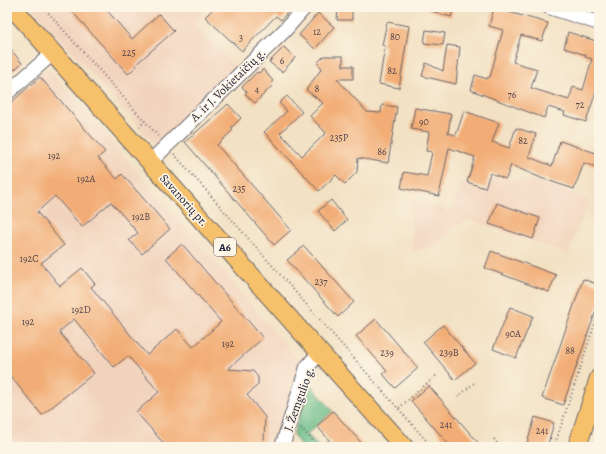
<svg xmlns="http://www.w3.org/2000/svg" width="606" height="454" font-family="Alegreya,serif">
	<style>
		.built { fill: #f2d4be }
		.forest { fill: #68bb86; stroke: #456e60 }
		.building { fill: #f2ad76 }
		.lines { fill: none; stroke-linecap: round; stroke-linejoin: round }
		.minor-casing { stroke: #6b656b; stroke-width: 16 }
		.major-casing { stroke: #6b656b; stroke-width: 20 }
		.path { stroke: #6b656b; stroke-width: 2; stroke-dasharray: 1 3; stroke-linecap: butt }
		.minor { stroke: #fff; stroke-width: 14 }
		.major { stroke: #f6c16b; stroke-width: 18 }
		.labels { text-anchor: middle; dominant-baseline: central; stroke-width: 3.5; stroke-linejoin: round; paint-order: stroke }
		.number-label { font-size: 10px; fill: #56454a }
		.shield { fill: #fcf5e5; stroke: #63616e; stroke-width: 1 }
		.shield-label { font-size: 11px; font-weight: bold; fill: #22223b }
		.street-label { font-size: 12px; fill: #22223b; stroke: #fcf5e5 }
	</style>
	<rect width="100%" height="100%" fill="#fcf5e5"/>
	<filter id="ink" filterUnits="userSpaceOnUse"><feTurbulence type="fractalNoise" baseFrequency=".025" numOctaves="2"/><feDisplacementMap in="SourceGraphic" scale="8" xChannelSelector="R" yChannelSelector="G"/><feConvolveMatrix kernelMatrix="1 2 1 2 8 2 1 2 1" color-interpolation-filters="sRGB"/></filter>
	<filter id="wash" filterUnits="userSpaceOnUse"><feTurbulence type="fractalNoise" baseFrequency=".012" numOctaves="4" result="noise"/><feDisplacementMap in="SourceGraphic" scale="16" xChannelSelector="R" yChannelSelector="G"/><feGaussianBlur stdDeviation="0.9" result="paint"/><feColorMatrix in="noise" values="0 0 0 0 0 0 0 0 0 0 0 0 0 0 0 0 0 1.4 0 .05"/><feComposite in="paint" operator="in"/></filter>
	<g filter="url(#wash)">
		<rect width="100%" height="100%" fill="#f2e1c3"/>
		<g class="built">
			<path d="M 32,7 L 196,7 L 203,14 L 193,24 L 235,66 L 207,100 L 157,147 Z"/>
			<path d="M 46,68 L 49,69 L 302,364 L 276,447 L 7,447 L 7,106 L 39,77 L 37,75 Z"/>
			<path d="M 491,179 L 540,181 L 589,200 L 568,254 L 468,219 L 457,226 L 432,248 L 412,251 L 411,198 L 451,212 L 460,183 L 484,190 Z"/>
		</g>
		<path class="forest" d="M 310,384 L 333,411 L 307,434 L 319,447 L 302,447 L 293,435 Z"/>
		<g id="blocks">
			<g class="building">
				<path d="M 68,7 L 104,7 L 132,39 L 159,14 L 174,31 L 135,65 L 137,66 L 128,74 Z"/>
				<path d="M 215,7 L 292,7 L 281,20 L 276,16 L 242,51 L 205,17 Z"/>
				<path d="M 338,7 L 352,7 L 352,20 L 337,20 Z"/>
				<path d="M 425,7 L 454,7 L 451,17 L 425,9 Z"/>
				<path d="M 494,8 L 548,23 L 542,41 L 521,35 L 513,62 L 537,69 L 531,88 L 569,100 L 573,87 L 583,90 L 592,59 L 585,57 L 586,55 L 564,48 L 568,32 L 599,42 L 599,82 L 586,122 L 564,115 L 565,112 L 548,107 L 544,118 L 471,90 L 475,75 L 487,79 L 488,77 L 490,77 L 503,30 L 489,26 Z"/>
				<path d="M 318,13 L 334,27 L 315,49 L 299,35 Z"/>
				<path d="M 387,22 L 409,26 L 399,88 L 379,84 L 385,46 L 382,45 Z"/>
				<path d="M 426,30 L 445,33 L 443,45 L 424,43 Z"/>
				<path d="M 7,45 L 22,63 L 7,76 Z"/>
				<path d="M 447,45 L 460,47 L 456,84 L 422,76 L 426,63 L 443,71 Z"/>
				<path d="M 284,47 L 295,58 L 282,72 L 269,62 Z"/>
				<path d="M 324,56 L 343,56 L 343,66 L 353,66 L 353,79 L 337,79 L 367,112 L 381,113 L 382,105 L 397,107 L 388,163 L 358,158 L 357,172 L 345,184 L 336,175 L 319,191 L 264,132 L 287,111 L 279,103 L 287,96 L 302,112 L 280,133 L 302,156 L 326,133 L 310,116 L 323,103 L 306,90 L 322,68 L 317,63 Z"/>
				<path d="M 263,69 L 273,81 L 270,84 L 272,86 L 255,103 L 245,94 L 247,92 L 242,87 L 257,72 L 259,73 Z"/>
				<path d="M 40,77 L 105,152 L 98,158 L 117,179 L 122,174 L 170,229 L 142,254 L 129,240 L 138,233 L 111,202 L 82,227 L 55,196 L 37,212 L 64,245 L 41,263 L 60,286 L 82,268 L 95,284 L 91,287 L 147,355 L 177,329 L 193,347 L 221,322 L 166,258 L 182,244 L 263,338 L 228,369 L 253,371 L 258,377 L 258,385 L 247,395 L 265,417 L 264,440 L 256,447 L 167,447 L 136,412 L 159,392 L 128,356 L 114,367 L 74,319 L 59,332 L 94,373 L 42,415 L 7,372 L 7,106 Z"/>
				<path d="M 228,104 L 241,118 L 231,128 L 233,130 L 217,145 L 291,230 L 274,245 L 185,142 Z"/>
				<path d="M 415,108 L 451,114 L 448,133 L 456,135 L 464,111 L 499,123 L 492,142 L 509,148 L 516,128 L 536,134 L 529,157 L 552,166 L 560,141 L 599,154 L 599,168 L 584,163 L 574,189 L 541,178 L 511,165 L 506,179 L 490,173 L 485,188 L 467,182 L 475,157 L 449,148 L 439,196 L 401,188 L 404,172 L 427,176 L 432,152 L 426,151 L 429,132 L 411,129 Z"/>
				<path d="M 331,200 L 347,220 L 335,231 L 318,211 Z"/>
				<path d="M 497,203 L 540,218 L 533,239 L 489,224 Z"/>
				<path d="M 304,246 L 354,302 L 338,317 L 287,260 Z"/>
				<path d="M 491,251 L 556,275 L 549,292 L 485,268 Z"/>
				<path d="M 583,279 L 599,285 L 599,302 L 563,405 L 542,398 Z"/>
				<path d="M 510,307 L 533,316 L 516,358 L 493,349 Z"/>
				<path d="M 376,319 L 418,368 L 395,388 L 383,374 L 387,371 L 356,336 Z"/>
				<path d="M 443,325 L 475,363 L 455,380 L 423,342 Z"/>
				<path d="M 429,386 L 482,447 L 451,447 L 411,401 Z"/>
				<path d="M 333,411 L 365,447 L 335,447 L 317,426 Z"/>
				<path d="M 535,417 L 554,423 L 547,447 L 526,447 Z"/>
			</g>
		</g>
	</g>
	<g filter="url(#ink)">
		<use href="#blocks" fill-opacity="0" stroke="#6b656b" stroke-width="1"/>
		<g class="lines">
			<g class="minor-casing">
				<g id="minor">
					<path d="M 549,7 L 599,23"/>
					<path d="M 7,93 L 53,53"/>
					<path d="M 150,162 L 285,30 L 305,7"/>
					<path d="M 282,447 L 307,367 L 319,353"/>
				</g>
			</g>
			<g class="major-casing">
				<g id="major">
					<path d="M 12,7 L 404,447"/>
					<path d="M 577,447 L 599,378"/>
				</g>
			</g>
			<g class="path">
				<path d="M 43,7 L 158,136"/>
				<path d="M 139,127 L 145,121"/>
				<path d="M 174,154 L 432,447"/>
				<path d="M 458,397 L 474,383"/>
				<path d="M 399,408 L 438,374"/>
				<path d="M 301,428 L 319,447"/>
				<path d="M 550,438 L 556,440"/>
				<path d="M 494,439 L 500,447"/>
				<path d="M 321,447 L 329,440"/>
				<path d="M 554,447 L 599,311"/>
			</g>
			<use href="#minor" class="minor"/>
			<use href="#major" class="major"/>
		</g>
	</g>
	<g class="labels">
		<g class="number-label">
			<text x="317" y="31">12</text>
			<text x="395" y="36">80</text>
			<text x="241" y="37">3</text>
			<text x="129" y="52">225</text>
			<text x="282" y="60">6</text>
			<text x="392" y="70">82</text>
			<text x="317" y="88">8</text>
			<text x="257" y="89">4</text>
			<text x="512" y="94">76</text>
			<text x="580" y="104">72</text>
			<text x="424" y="121">90</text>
			<text x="339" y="137">235P</text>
			<text x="523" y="140">82</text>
			<text x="382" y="151">86</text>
			<text x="54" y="155">192</text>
			<text x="86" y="178">192A</text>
			<text x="239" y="188">235</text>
			<text x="141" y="216">192B</text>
			<text x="29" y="258">192C</text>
			<text x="321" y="281">237</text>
			<text x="81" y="309">192D</text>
			<text x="28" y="321">192</text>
			<text x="513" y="333">90A</text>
			<text x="228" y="343">192</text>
			<text x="570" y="350">88</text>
			<text x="387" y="352">239</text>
			<text x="449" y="352">239B</text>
			<text x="446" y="424">241</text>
			<text x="542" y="430">241</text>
		</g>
		<rect class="shield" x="214" y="238" width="22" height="18" rx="3"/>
		<g class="shield-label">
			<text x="225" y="247">A6</text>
		</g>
		<g class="street-label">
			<text transform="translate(228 85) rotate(-44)">A. ir J. Vokietaičių g.</text>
			<text transform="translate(184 200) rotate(48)">Savanorių pr.</text>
			<text transform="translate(299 399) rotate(-70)">J. Žemgulio g.</text>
		</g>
	</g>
	<rect width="606" height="454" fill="none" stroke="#fcf5e5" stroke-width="24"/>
</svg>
